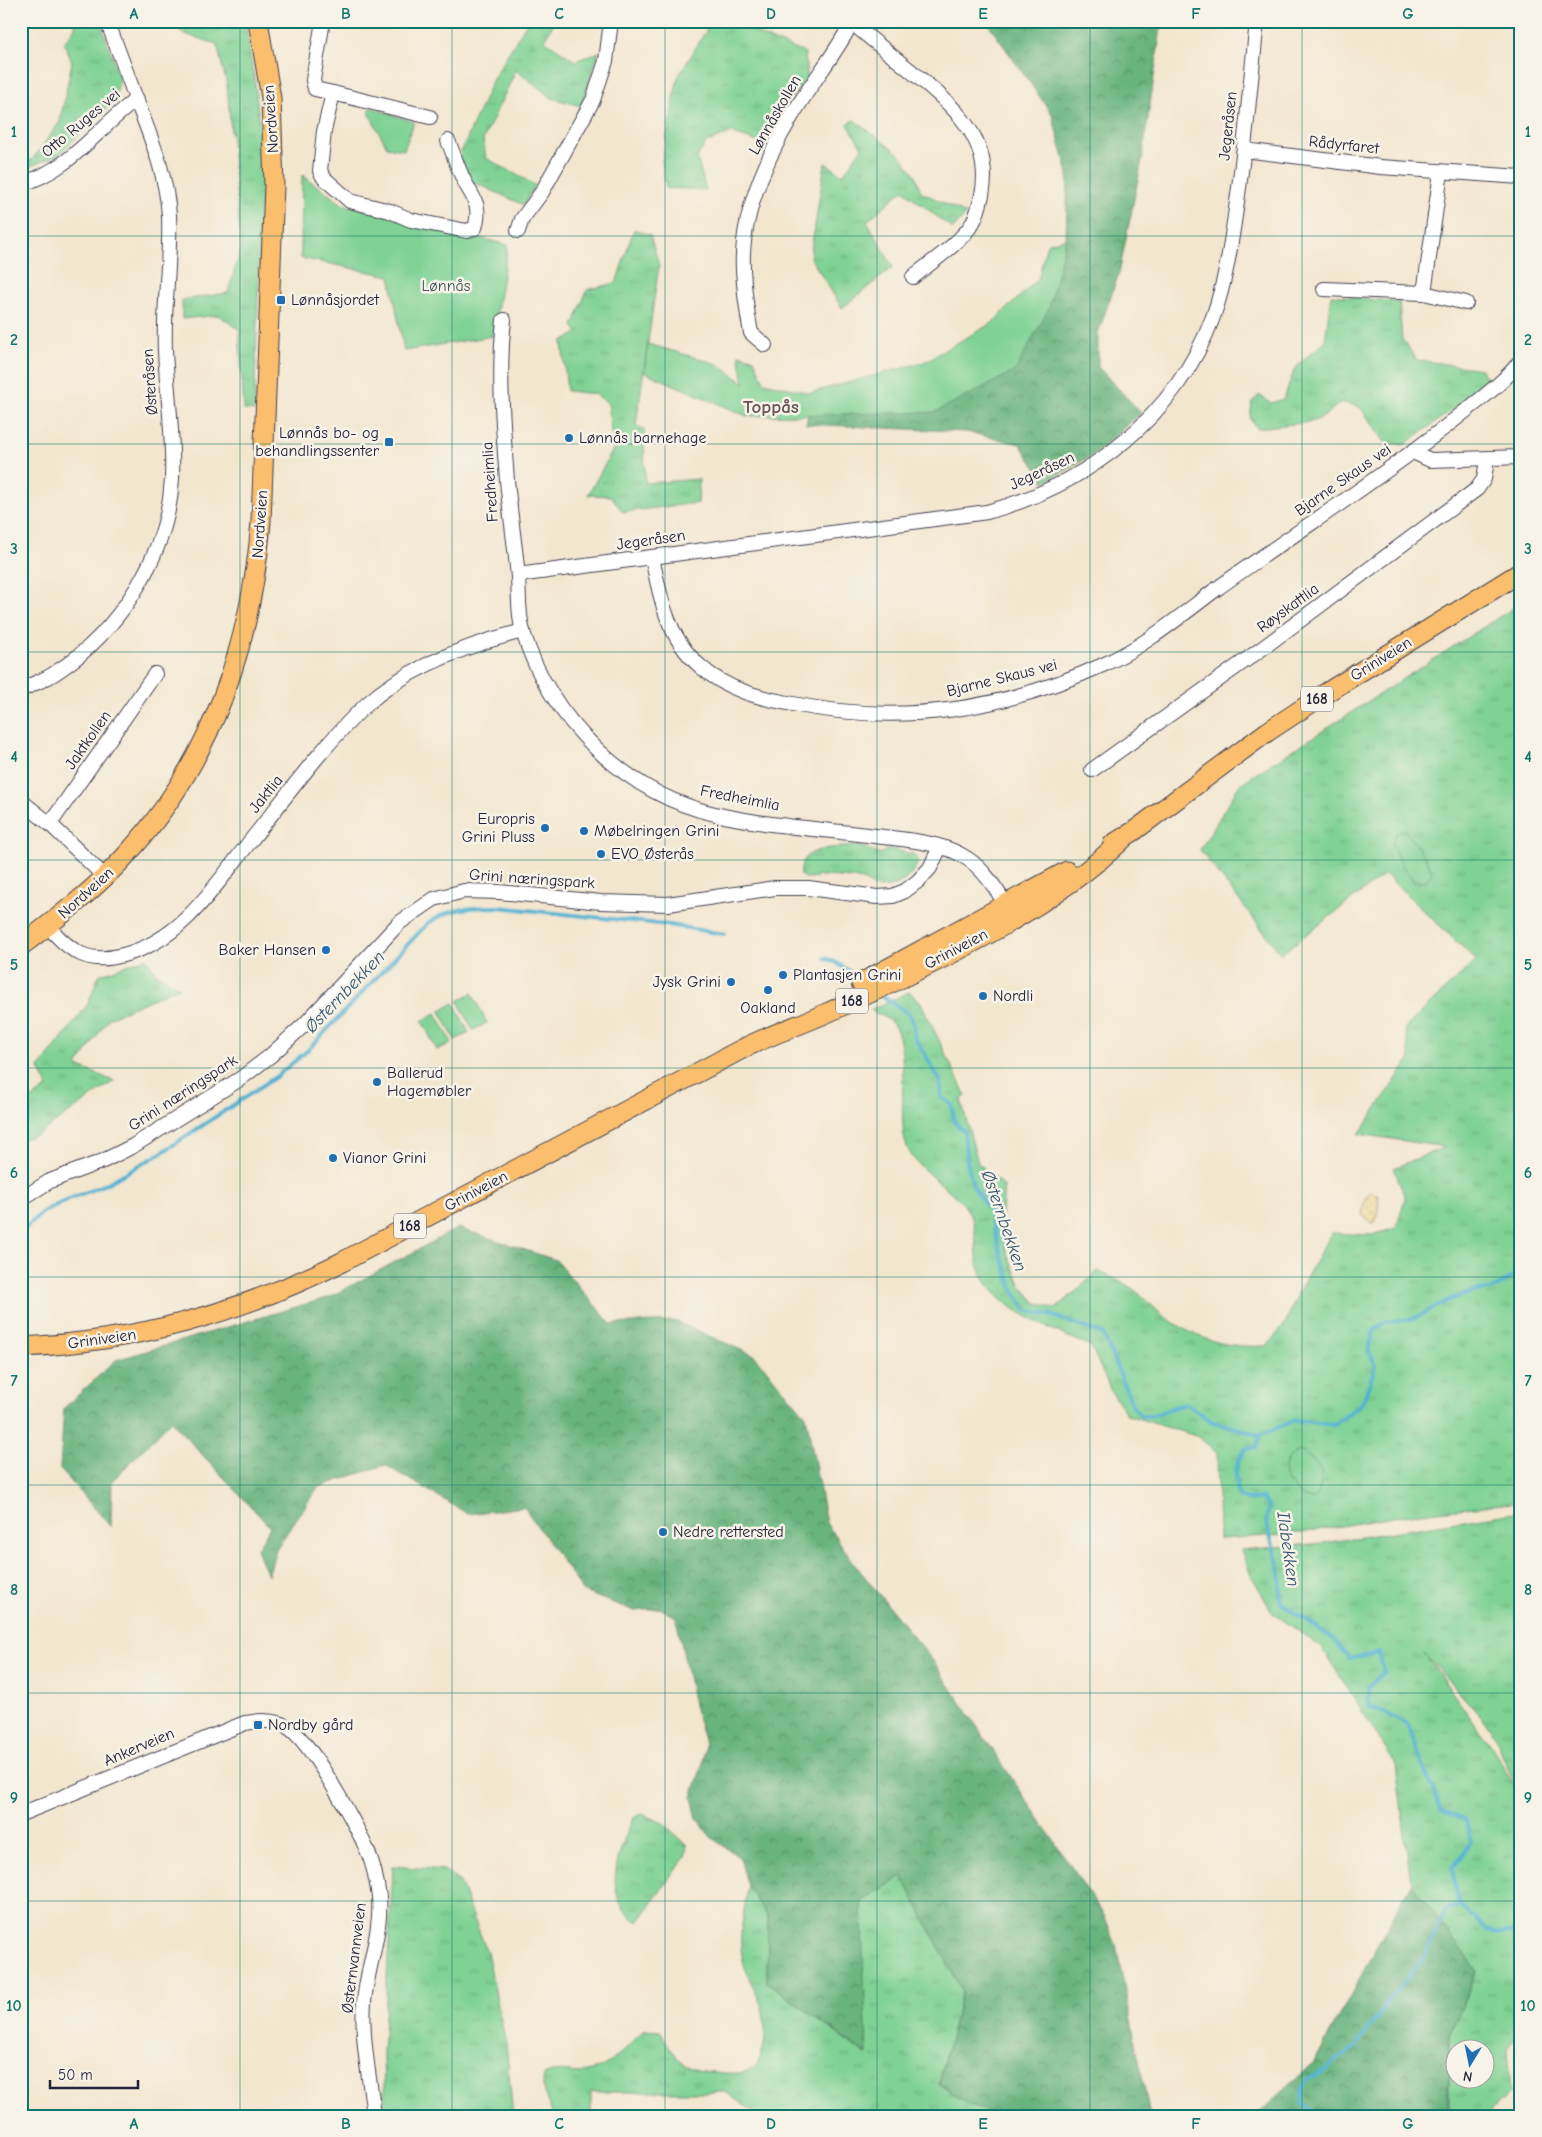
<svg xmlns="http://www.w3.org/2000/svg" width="1542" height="2137" font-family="'Comic Neue',sans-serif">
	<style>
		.grass { fill: url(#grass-tufts); stroke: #507a68; fill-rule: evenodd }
		.forest { fill: url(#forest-crowns); stroke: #446b5c }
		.sand { fill: url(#sand-dots); stroke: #887e6c }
		.park { fill: #7fd294; stroke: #507a68 }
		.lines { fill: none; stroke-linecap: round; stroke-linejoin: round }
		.stream { stroke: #53b2d1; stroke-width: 4 }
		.minor-casing { stroke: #413f51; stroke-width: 16 }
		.major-casing { stroke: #413f51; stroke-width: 21 }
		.minor { stroke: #fff; stroke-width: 14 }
		.major { stroke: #fabe6d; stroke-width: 19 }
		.grid { fill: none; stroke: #0f766e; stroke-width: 1; stroke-opacity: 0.55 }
		.poi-dot { fill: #1f6fb2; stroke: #f7f3e8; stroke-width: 2 }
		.labels { text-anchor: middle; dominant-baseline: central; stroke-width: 5; stroke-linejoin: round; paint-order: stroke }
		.shield { fill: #f7f3e8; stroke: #62616f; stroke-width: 1 }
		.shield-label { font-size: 15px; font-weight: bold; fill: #22223b }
		.street-label { font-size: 16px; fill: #22223b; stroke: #f7f3e8 }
		.park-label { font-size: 16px; fill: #3e5756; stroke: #f7f3e8 }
		.poi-label { font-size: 16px; fill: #22223b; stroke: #f7f3e8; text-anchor: start }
		.water-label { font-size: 18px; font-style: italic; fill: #335470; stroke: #f7f3e8 }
		.quarter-label { font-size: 19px; font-weight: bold; fill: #685454; stroke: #f7f3e8 }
		.neatline { fill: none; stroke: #0f766e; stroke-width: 2 }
		.grid-label { font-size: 16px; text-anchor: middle; font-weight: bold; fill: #0f766e }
	</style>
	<defs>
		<pattern id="grass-tufts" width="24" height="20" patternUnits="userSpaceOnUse" patternTransform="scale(1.25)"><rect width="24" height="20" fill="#7fd294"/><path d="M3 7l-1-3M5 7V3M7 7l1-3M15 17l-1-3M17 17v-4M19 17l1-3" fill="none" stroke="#6db480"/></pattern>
		<pattern id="forest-crowns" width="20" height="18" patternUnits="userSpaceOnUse" patternTransform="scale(1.25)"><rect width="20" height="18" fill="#67b47e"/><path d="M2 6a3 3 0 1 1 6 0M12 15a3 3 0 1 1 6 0" fill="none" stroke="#549268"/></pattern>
		<pattern id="sand-dots" width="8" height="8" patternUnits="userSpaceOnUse" patternTransform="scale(1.25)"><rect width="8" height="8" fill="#eeda9e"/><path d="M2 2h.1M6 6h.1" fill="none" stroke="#ccbb89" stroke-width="1.8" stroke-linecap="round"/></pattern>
	</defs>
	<rect width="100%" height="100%" fill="#f7f3e8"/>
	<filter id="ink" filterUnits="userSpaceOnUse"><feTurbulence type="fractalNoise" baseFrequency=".02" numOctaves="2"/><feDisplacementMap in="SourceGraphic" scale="10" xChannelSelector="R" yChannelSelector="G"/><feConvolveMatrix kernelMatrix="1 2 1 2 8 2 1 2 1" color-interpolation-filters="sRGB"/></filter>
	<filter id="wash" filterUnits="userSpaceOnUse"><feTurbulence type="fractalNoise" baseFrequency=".0096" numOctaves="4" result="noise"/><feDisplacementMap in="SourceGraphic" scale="20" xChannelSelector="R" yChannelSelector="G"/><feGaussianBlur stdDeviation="1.12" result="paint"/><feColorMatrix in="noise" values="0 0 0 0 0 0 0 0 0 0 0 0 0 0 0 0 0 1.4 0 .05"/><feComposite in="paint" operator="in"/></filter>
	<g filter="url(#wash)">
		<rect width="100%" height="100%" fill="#f3e6cf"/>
		<g class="grass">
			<path d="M 75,21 L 100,21 L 120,79 L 114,101 L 58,155 L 21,170 L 21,160 L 32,160 L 60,122 L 72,62 L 64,43 L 75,28 Z"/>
			<path d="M 178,21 L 244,21 L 246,27 L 255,83 L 263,159 L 254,411 L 244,410 L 239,329 L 218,315 L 182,319 L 182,300 L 228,293 L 241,248 L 227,85 L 217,44 L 181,33 Z"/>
			<path d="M 528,21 L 555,21 L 544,40 L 575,61 L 599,52 L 581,106 L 552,98 L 516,70 L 483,140 L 486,158 L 535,185 L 524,205 L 471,181 L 459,157 L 493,79 Z"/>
			<path d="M 712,21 L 760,21 L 757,30 L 759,35 L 805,53 L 807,78 L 779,114 L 765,144 L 730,133 L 706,143 L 697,158 L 706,190 L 666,188 L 662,161 L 678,77 Z"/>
			<path d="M 854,120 L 898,153 L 915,174 L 921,192 L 966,214 L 953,229 L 903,190 L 867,221 L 893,267 L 842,308 L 810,257 L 825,163 L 843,175 L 862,148 L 848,124 Z"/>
			<path d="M 634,229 L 650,235 L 659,265 L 636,425 L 644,430 L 645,483 L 699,479 L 698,503 L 623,512 L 611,496 L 588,495 L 613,450 L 608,403 L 595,394 L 567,391 L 562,341 L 578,333 L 573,326 L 587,290 L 616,283 Z"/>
			<path d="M 1331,295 L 1399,302 L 1402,339 L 1417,360 L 1481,369 L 1488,380 L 1481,389 L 1404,445 L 1385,442 L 1360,407 L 1341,402 L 1322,418 L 1311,422 L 1257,428 L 1250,419 L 1252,403 L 1259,395 L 1271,403 L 1284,399 L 1295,368 L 1325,341 Z"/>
			<path d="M 1521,603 L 1521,1245 L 1515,1278 L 1521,1290 L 1521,1502 L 1411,1514 L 1294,1534 L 1219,1539 L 1217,1453 L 1199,1437 L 1127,1415 L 1111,1391 L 1091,1346 C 1055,1331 991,1308 979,1267 C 975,1252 977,1226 970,1214 C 956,1188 912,1171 905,1141 C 898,1111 910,1046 893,1024 C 889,1019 877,1014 871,1010 L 909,992 L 920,1001 L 966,1096 L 961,1100 L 978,1163 L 1004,1186 L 1001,1228 L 1007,1253 L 1021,1286 L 1036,1303 L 1056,1309 L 1098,1271 C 1110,1277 1123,1282 1133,1289 C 1145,1297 1154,1309 1165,1317 C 1200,1341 1226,1348 1267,1346 L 1285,1324 L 1298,1293 L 1331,1233 L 1372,1235 L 1396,1228 L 1405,1198 L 1394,1168 L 1445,1147 L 1359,1134 L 1410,1059 L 1405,1028 L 1476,960 L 1385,874 L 1281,954 L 1200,850 L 1240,784 Z"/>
			<path d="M 860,846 L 879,854 L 890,849 L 913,854 L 918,860 C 915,877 893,891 876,887 C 871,886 867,881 862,880 C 851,877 838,877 827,876 C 817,875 809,881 801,876 C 797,844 838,848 860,846 Z"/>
			<path d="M 146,958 L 157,974 L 179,987 L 109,1018 L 77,1066 L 114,1081 L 39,1134 L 21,1140 L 21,1106 L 48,1087 L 39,1068 L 88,1004 L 99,975 Z"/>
			<path d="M 1521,1512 L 1521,1798 L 1491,1728 L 1424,1653 L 1500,1759 L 1521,1799 L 1521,2029 L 1507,2049 L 1510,2093 L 1487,2116 L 1449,2116 L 1449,2034 L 1477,1971 L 1411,1883 L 1396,1765 L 1322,1648 L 1272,1612 L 1250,1573 L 1241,1550 L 1323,1543 ZM 1454,2050 L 1484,2050 L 1484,2080 L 1454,2080 Z"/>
			<path d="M 642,1814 L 663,1823 L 687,1845 L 685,1857 L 638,1922 C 599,1896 619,1853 633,1818 Z"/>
			<path d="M 393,1866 L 444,1870 L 460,1882 L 487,1952 L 506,2044 L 513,2116 L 385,2116 L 383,2054 Z"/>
			<path d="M 902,1876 L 962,1991 L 939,2084 L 971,2106 L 1001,2116 L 760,2116 L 725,2092 L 591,2092 L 591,2116 L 553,2116 L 542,2087 L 544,2075 C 559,2067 571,2075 587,2072 C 610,2068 628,2046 644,2030 L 660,2031 C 677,2059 680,2071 716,2072 C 726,2073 737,2075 747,2071 C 770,2061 767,2021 760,2002 C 754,1987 744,1971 742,1955 C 738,1933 745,1909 748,1887 L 768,1917 L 767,1982 L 866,2055 L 861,1902 Z"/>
		</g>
		<g class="forest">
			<path d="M 986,21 L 1162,21 L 1142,160 L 1119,273 L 1098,333 L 1098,367 L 1141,413 L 1093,455 L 1045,482 L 1020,444 L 967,432 L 806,424 L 808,414 L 935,412 L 1049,308 L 1066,238 L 1068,174 L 1052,114 Z"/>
			<path d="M 458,1228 L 556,1260 L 611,1324 L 675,1321 L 755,1356 L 806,1416 L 826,1523 L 857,1567 L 933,1661 L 1105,1917 L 1116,1945 L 1150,2116 L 1001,2116 L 971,2106 L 939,2084 L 962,1991 L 902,1876 L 861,1902 L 867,2055 L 767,1982 L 768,1917 L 748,1887 L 740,1858 L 711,1837 L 697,1819 L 692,1797 L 703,1763 L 705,1744 L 694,1705 L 676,1618 L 660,1608 L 635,1611 L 584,1592 L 524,1507 L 468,1514 L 385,1465 L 318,1487 L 276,1549 L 268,1576 L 257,1549 L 270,1527 L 171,1421 L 112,1481 L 111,1527 L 60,1469 L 64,1408 L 116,1360 L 330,1297 Z"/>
			<path d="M 1411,1883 L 1477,1971 L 1449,2034 L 1448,2116 L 1254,2116 L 1314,2063 Z"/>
		</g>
		<path class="sand" d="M 1371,1192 L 1379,1196 C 1378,1203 1378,1216 1375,1222 L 1371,1223 L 1362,1215 L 1365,1197 Z"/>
		<g class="park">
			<path d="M 370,107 L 414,122 L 404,150 L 387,147 L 370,115 Z"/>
			<path d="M 302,175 L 342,204 L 508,245 L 493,336 L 404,351 L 390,276 L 301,258 Z"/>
			<path d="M 1066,238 L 1049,308 L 1015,371 L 935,412 L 747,416 L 644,372 L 648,344 L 718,364 L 744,383 L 739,354 L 754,359 L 764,382 L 810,393 L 924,362 L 992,323 L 1038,279 L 1047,244 Z"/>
			<path d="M 1405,830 L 1427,860 L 1432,873 L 1425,882 L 1414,881 C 1404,868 1396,858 1392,842 L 1397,832 Z"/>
			<path d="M 472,993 L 487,1023 L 473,1030 L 458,1001 Z"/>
			<path d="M 454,1003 L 469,1033 L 455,1040 L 440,1011 Z"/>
			<path d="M 436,1013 L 452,1043 L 437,1050 L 422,1021 Z"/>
			<path d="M 1300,1451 C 1322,1464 1328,1476 1314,1499 C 1300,1499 1293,1487 1285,1477 C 1284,1465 1287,1455 1300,1451 Z"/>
		</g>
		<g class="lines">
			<g class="stream">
				<path d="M 825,958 L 837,963 L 850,972"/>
				<path d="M 882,996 L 909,1014 L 914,1025 L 914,1036 L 941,1082 L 941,1097 L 952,1105 L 954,1122 L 964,1131 L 967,1161 L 973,1186 L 989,1209 L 1001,1255 L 1013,1290 L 1027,1311 L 1051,1315 L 1103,1334 L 1133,1406 L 1141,1416 C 1160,1417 1169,1406 1187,1404 L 1211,1421 L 1260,1435 L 1295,1420 L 1334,1425 L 1363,1402 L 1376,1365 L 1368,1351 L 1374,1331 L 1385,1322 L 1413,1319 L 1449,1300 L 1475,1291 L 1491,1290 L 1521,1272"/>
				<path d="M 21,1232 L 43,1212 L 64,1201 L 104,1185 L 158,1155 L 277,1076 L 308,1050 L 427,924 C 449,908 471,907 498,907 L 669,925 L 724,934"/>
				<path d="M 1260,1435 L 1257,1447 L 1245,1449 C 1233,1466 1235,1476 1239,1497 L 1247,1500 L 1262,1498 L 1269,1508 L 1266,1520 L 1280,1572 L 1281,1603 L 1332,1638 L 1349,1659 L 1379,1653 L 1384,1672 L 1369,1686 L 1369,1706 L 1408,1724 L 1429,1782 L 1442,1810 L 1466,1821 L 1471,1843 L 1452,1868 L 1459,1905"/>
				<path d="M 1459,1905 C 1482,1925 1488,1940 1521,1929"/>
				<path d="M 1313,2116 L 1313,2112 L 1302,2104 L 1301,2091 L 1307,2080 C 1327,2073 1337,2057 1355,2048 L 1411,1972 L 1423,1961 L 1445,1911 L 1459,1905"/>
			</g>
		</g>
	</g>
	<g filter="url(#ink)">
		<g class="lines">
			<g class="minor-casing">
				<g id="minor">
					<path d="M 323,21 L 313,80 L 315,89 L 333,93 L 324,131 L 320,171 L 324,178 L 350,201 L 390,211 L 411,220 L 467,231 L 475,228 C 483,202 470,196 461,174 C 456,163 453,152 448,141"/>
					<path d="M 852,23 C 871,39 891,55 911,71 C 950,103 994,138 982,195 C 980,204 977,216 972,224 C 959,244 931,262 913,277"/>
					<path d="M 333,93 L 430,117"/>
					<path d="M 1244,150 L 1381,167 L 1521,177"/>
					<path d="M 21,184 C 71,170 97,128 137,99"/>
					<path d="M 518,231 L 522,219 L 542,192 L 593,100 L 606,61 L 611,21"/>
					<path d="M 1324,289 L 1424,293 L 1441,172"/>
					<path d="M 1424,293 L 1466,303"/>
					<path d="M 504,320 C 498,373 503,427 507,480 C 510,513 515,545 518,577 C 519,595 518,614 523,632 C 550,719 626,794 715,814 C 767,826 822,829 875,836 C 905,840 942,841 968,859 C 987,872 998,893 1011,912"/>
					<path d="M 765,345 L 751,333 C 747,312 744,290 743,269 C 740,210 773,143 805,95 C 817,76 844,41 852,21"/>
					<path d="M 1413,452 L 1430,460 L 1521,457"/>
					<path d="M 652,557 C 660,598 668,639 701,667 C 727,690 760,698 793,704 C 902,726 1004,710 1105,664 C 1146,645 1179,617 1215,590 C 1255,561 1297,533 1338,505 C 1378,477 1419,448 1458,417 C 1479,400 1505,382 1521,360"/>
					<path d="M 518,575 L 987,512 C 1087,485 1176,417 1213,317 C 1227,278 1232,236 1238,195 C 1246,137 1251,79 1257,21"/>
					<path d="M 21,690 C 32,684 45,680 55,673 C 119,632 168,555 172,479 C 174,436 167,393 165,351 C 163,305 171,260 169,215 C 166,173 151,138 136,99 C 127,73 117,47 107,21"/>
					<path d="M 1092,770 L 1260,650 L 1477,489 L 1484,479 L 1487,460"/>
					<path d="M 21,801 L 50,824 L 105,877"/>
					<path d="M 50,824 L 155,674"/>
					<path d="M 48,926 C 70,952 89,965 123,955 C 183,940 215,885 252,839 C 288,794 324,744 367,704 C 409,666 468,645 523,631"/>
					<path d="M 21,1199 L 50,1181 L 103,1161 L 133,1146 L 240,1079 L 270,1056 L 305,1024 L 399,923 L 434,899 L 464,891 L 499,892 L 601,902 L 668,904 L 775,888 L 808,888 L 877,897 L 893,896 L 905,891 L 918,881 L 930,868 L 940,847"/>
					<path d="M 21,1814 L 245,1723 C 258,1721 273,1719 286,1726 C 310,1738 356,1825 368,1852 C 374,1866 377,1882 379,1897 C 382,1933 367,1967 364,2002 C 361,2040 370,2078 374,2116"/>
				</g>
			</g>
			<g class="major-casing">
				<g id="major">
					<path d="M 1113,844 L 1134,831 L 1267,732 L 1326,693 L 1521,572"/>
					<path d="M 21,946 C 59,917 97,888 129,852 C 212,760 252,642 261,521 L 274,186 L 271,98 L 258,21"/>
					<path d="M 861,983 L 1067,871"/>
					<path d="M 21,1347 C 137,1342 239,1313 342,1262 L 742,1049 C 770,1035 800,1025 829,1012 C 925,968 1047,913 1123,839"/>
				</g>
			</g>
			<use href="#minor" class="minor"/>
			<use href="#major" class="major"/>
		</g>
	</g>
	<path class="grid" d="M 240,21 L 240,2116M 452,21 L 452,2116M 665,21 L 665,2116M 877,21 L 877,2116M 1090,21 L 1090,2116M 1302,21 L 1302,2116M 21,236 L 1521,236M 21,444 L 1521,444M 21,652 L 1521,652M 21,860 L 1521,860M 21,1068 L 1521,1068M 21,1277 L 1521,1277M 21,1485 L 1521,1485M 21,1693 L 1521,1693M 21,1901 L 1521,1901"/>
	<g class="poi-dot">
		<rect x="276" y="295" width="10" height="10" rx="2.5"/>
		<circle cx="569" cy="438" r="5"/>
		<rect x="384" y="437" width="10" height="10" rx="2.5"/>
		<circle cx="545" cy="828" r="5"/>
		<circle cx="584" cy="831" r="5"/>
		<circle cx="601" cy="854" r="5"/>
		<circle cx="326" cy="950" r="5"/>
		<circle cx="783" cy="975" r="5"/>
		<circle cx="731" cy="982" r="5"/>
		<circle cx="768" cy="990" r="5"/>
		<circle cx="983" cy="996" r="5"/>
		<circle cx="377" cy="1082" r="5"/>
		<circle cx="333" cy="1158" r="5"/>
		<circle cx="663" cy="1532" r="5"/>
		<rect x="253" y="1720" width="10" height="10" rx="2.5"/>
	</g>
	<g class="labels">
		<g class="shield">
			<rect x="1301" y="686.5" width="32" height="25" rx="4"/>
			<rect x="836" y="988.5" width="32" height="25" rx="4"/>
			<rect x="394" y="1213.5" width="32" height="25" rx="4"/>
		</g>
		<g class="shield-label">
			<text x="1317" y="699">168</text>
			<text x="852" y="1001">168</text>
			<text x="410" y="1226">168</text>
		</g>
		<g class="street-label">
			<text transform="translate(775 115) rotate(-60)">Lønnåskollen</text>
			<text transform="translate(271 119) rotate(-94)">Nordveien</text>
			<text transform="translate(81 123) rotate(-40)">Otto Ruges vei</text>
			<text transform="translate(1228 126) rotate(-84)">Jegeråsen</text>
			<text transform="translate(1344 145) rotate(6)">Rådyrfaret</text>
			<text transform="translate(150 382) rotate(-94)">Østeråsen</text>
			<text transform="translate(1042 471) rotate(-25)">Jegeråsen</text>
			<text transform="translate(1343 480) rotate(-35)">Bjarne Skaus vei</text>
			<text transform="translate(490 482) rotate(-94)">Fredheimlia</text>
			<text transform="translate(260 524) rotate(-86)">Nordveien</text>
			<text transform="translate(651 540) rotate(-8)">Jegeråsen</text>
			<text transform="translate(1288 608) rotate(-36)">Røyskattlia</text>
			<text transform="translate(1381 659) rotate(-32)">Griniveien</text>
			<text transform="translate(1002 678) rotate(-14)">Bjarne Skaus vei</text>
			<text transform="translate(88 740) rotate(-55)">Jaktkollen</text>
			<text transform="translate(266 794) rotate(-51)">Jaktlia</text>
			<text transform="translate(740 798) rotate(11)">Fredheimlia</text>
			<text transform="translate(532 879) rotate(4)">Grini næringspark</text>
			<text transform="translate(86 893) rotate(-42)">Nordveien</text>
			<text transform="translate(956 949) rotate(-28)">Griniveien</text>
			<text transform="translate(183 1093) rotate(-33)">Grini næringspark</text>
			<text transform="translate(476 1191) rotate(-28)">Griniveien</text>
			<text transform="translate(102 1339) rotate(-8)">Griniveien</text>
			<text transform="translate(139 1747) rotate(-23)">Ankerveien</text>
			<text transform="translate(354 1958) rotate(-83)">Østernvannveien</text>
		</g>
		<g class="park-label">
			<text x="446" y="286">Lønnås</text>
		</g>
		<g class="poi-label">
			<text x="291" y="300">Lønnåsjordet</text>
			<text x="379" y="433" text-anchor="end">Lønnås bo- og<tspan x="379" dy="18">behandlingssenter</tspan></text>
			<text x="579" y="438">Lønnås barnehage</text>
			<text x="535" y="819" text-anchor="end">Europris<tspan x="535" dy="18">Grini Pluss</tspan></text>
			<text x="594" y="831">Møbelringen Grini</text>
			<text x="611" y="854">EVO Østerås</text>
			<text x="316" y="950" text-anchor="end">Baker Hansen</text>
			<text x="793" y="975">Plantasjen Grini</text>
			<text x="721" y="982" text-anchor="end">Jysk Grini</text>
			<text x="993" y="996">Nordli</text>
			<text x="768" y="1008" text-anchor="middle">Oakland</text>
			<text x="387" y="1073">Ballerud<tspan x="387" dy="18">Hagemøbler</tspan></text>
			<text x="343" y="1158">Vianor Grini</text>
			<text x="673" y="1532">Nedre rettersted</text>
			<text x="268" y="1725">Nordby gård</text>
		</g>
		<g class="water-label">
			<text transform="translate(345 992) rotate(-46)">Østernbekken</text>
			<text transform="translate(1004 1221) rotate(71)">Østernbekken</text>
			<text transform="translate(1288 1549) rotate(82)">Ilabekken</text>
		</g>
		<g class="quarter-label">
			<text x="771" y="407">Toppås</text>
		</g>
	</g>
	<rect width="1542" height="2137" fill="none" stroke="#f7f3e8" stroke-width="55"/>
	<g transform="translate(1470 2064) rotate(190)"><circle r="24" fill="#f7f3e8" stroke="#a29fa3"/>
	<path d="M0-4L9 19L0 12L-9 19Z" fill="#1f6fb2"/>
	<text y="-8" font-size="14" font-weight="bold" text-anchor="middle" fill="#22223b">N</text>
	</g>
	<path d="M50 2080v8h88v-8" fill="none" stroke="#22223b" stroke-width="2.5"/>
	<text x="58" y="2080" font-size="15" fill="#22223b" stroke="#f7f3e8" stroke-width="4" paint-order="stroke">50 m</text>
	<rect x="28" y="28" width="1486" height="2082" class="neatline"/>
	<g class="grid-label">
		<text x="134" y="19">A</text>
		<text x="346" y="19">B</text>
		<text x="559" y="19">C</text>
		<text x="771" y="19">D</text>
		<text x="983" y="19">E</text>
		<text x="1196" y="19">F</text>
		<text x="1408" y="19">G</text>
		<text x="14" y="137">1</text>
		<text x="1528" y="137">1</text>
		<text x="14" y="345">2</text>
		<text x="1528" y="345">2</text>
		<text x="14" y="554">3</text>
		<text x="1528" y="554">3</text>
		<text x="14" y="762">4</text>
		<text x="1528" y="762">4</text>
		<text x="14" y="970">5</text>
		<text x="1528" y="970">5</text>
		<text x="14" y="1178">6</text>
		<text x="1528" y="1178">6</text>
		<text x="14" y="1386">7</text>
		<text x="1528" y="1386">7</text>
		<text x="14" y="1595">8</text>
		<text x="1528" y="1595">8</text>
		<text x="14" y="1803">9</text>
		<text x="1528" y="1803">9</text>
		<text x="14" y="2011">10</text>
		<text x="1528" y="2011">10</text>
		<text x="134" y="2129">A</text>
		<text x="346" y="2129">B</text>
		<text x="559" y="2129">C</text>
		<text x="771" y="2129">D</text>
		<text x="983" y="2129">E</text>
		<text x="1196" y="2129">F</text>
		<text x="1408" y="2129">G</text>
	</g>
</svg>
